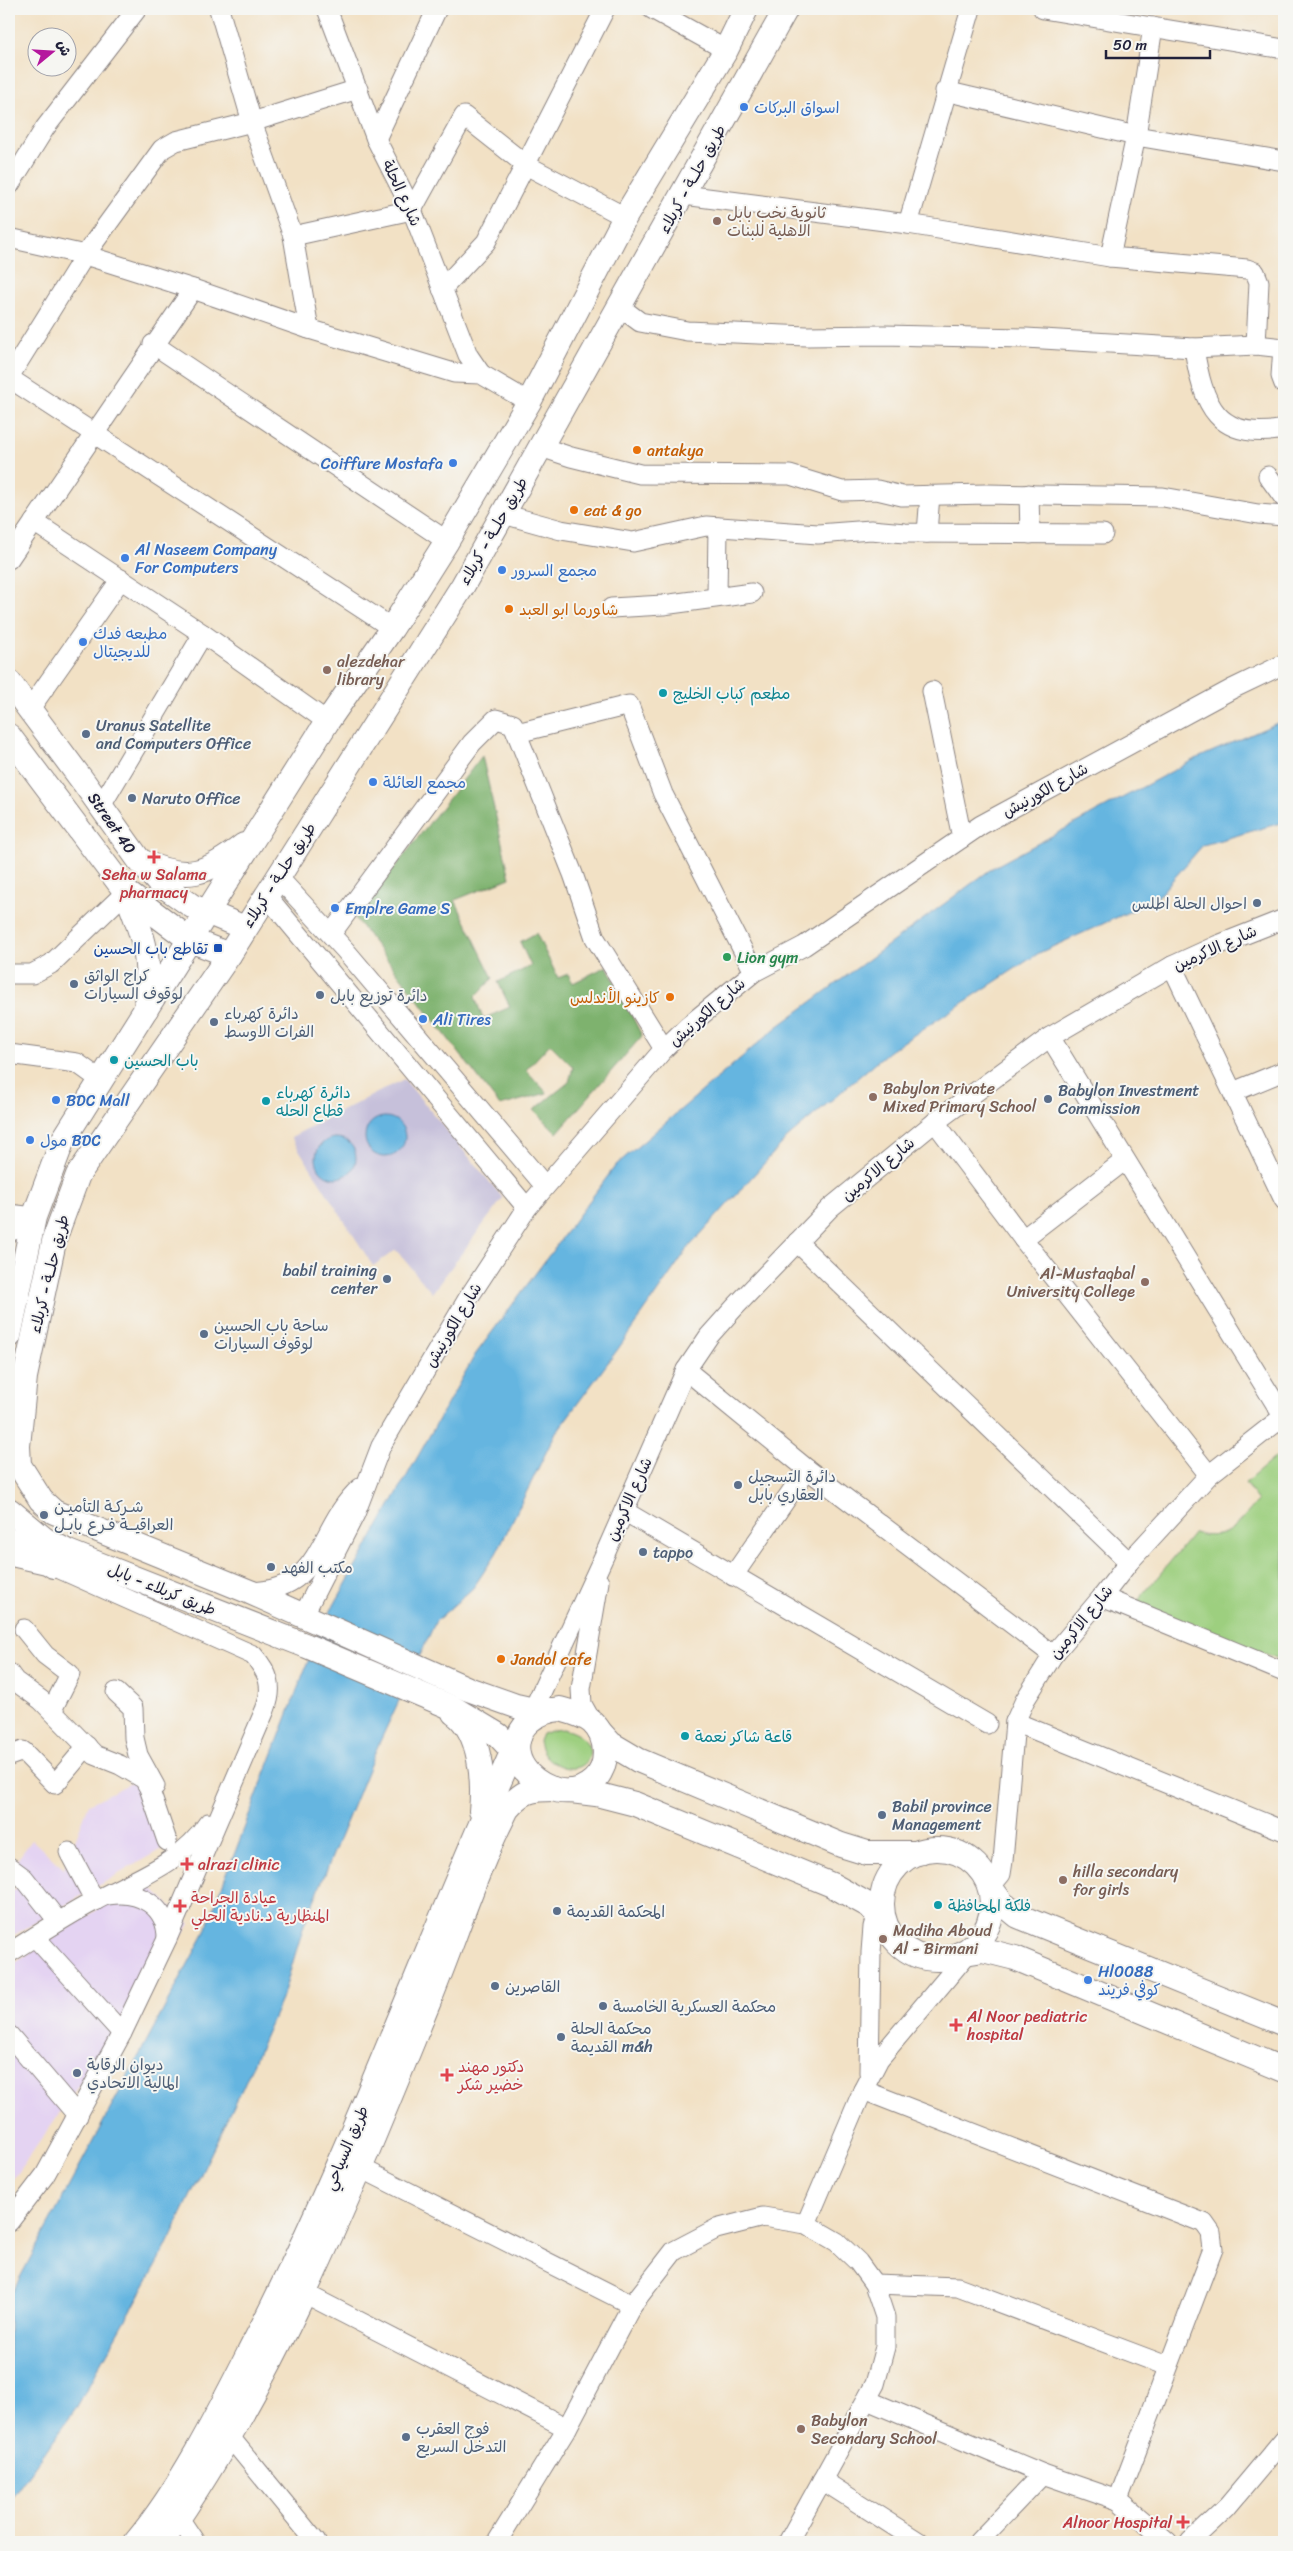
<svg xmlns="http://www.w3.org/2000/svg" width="1293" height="2551" font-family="Sriracha,'Playpen Sans Arabic',sans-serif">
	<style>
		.built { fill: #e4d3f2 }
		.industrial { fill: #c6c0da }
		.green { fill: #9dcf7f; stroke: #60785d }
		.forest { fill: #7eb26e; stroke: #506a54 }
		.water { fill: #65b5e0; stroke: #446c8e }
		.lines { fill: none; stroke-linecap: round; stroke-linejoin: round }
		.minor-casing { stroke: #8a8280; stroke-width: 21 }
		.major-casing { stroke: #8a8280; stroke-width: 26 }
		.minor { stroke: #fff; stroke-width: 19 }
		.major { stroke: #fff; stroke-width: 24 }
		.shop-dot { fill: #3f7fe0; stroke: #f6f6f2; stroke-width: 2 }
		.education-dot { fill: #8d6e63; stroke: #f6f6f2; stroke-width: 2 }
		.food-dot { fill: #e8710a; stroke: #f6f6f2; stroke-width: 2 }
		.culture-dot { fill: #0f9aa8; stroke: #f6f6f2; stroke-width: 2 }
		.service-dot { fill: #5c6f8a; stroke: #f6f6f2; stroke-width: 2 }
		.health-dot { fill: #e0444e; stroke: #f6f6f2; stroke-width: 2 }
		.transit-dot { fill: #1a4fb4; stroke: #f6f6f2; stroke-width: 2 }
		.leisure-dot { fill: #2e9e5b; stroke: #f6f6f2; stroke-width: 2 }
		.labels { text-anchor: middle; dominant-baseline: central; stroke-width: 4; stroke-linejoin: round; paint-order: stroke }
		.shop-label { font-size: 16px; fill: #366cbe; stroke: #f6f6f2; text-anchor: start }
		.street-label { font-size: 16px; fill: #22223b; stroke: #f6f6f2 }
		.education-label { font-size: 16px; fill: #785e54; stroke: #f6f6f2; text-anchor: start }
		.food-label { font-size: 16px; fill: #c56008; stroke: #f6f6f2; text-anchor: start }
		.culture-label { font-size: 16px; fill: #0d838f; stroke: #f6f6f2; text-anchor: start }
		.service-label { font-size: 16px; fill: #4e5e75; stroke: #f6f6f2; text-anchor: start }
		.health-label { font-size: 16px; fill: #be3a42; stroke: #f6f6f2; text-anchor: start }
		.transit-label { font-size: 16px; fill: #164399; stroke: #f6f6f2; text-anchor: end }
		.leisure-label { font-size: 16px; fill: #27864d; stroke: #f6f6f2; text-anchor: start }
	</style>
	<rect width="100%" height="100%" fill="#f6f6f2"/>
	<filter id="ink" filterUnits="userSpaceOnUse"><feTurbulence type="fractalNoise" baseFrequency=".02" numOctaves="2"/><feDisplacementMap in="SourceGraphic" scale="10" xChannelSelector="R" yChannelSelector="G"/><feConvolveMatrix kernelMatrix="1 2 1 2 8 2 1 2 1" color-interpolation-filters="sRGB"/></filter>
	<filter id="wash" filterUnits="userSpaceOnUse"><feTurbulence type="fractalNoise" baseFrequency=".0096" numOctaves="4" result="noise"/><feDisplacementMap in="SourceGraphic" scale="20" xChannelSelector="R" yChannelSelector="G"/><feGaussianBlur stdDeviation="1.12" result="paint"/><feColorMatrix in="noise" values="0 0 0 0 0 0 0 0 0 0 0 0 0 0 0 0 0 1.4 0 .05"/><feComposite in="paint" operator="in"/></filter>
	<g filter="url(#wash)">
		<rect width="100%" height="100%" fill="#f2e1c5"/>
		<g class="built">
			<path d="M 145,1776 L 175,1841 L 9,1938 L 9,1893 L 22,1885 L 11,1868 L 32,1840 L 64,1869 L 89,1804 Z"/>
			<path d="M 143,1880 L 190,1924 L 18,2173 L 9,2183 L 9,1967 Z"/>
		</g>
		<path class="industrial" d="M 404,1079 L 503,1198 L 432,1293 L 396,1250 L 373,1266 L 291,1137 Z"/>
		<g class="green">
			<path d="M 1284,1450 L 1284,1661 L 1136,1603 L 1194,1533 C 1229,1543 1237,1524 1258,1501 L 1245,1483 Z"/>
			<path d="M 563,1729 C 609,1740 589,1783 554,1763 C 545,1757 541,1751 539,1741 L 542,1734 L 553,1730 Z"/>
		</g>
		<path class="forest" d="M 482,756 L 510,878 L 455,900 L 493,978 L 475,997 L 483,1019 L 510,1007 L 498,982 L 531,966 L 520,942 L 536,933 L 558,978 L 568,974 L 573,983 L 607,966 L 642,1036 L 557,1133 L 534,1110 L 569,1082 L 573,1067 L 550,1044 L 526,1070 L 547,1093 L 500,1106 L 355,918 Z"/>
		<g class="water">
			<path d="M 1284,720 L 1284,822 L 1203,845 L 1155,900 L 1039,953 L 888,1052 L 787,1138 L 689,1247 L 618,1349 L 555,1434 L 497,1552 L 473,1588 L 436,1621 L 376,1750 L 304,1925 L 283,1995 L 243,2087 L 161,2257 L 75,2410 L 13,2496 L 9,2499 L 9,2298 L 203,1936 L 320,1630 L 475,1355 L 616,1165 L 777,1027 L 994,867 L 1191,761 Z"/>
			<circle cx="385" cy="1137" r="20"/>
			<circle cx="336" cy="1158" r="20"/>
		</g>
	</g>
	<g filter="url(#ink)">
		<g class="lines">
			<g class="minor-casing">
				<g id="minor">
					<path d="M 219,9 L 252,122 L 293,236 L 309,329"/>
					<path d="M 327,9 L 376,139 L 412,210 L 468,355 L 481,374"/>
					<path d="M 652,9 L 726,50"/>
					<path d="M 1043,9 L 1284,49"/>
					<path d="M 945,91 L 1136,136 L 1284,161"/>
					<path d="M 376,139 L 437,9"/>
					<path d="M 9,186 L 45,128 L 137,9"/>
					<path d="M 684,195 L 908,224 L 1110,257 L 1247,269 L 1255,272 L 1259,282 L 1256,345"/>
					<path d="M 908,224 L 971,9"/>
					<path d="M 293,236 L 412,210 L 464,116 L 526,165 L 625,217"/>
					<path d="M 9,238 L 85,255 L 193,289 L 309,329 L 454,373 L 481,374 L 529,402"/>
					<path d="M 1110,257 L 1136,136 L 1153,27"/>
					<path d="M 442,289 L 486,242 L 605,9"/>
					<path d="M 620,307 L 640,322 L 687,331 L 807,336 L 883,335 L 1026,338 L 1194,348 L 1256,345 L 1284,348"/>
					<path d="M 153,344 L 447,541"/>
					<path d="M 1283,347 L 1281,376 L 1284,384"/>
					<path d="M 1194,348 C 1203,405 1217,442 1284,429"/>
					<path d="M 9,377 L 85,255 L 162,149 L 176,141 L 252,122 L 358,89"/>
					<path d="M 9,378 L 392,628"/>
					<path d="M 541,447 L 571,457 L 640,474 L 790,475 L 842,491 L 877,490 L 902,496 L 986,494 L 1163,497 L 1258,514 L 1284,516"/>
					<path d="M 1268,476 L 1284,498"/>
					<path d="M 1029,494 L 1030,534"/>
					<path d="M 503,514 L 561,530 L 633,542 L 706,526 L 818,534 L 871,530 L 905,533 L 1103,534"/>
					<path d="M 34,522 L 203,634 L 328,722"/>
					<path d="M 927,533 L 930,495"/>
					<path d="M 9,559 L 193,289"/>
					<path d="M 717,597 L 718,527"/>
					<path d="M 611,608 L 663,605 L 752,593"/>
					<path d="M 932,691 L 962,838"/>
					<path d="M 29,710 L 121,579"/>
					<path d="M 517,733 L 629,705 L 663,794 L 754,972"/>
					<path d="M 101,806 L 203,634"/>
					<path d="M 278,877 L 345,950 L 545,1186"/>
					<path d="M 266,895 L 527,1208"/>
					<path d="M 331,934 L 472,743 L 496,719 L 513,724 L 573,874 L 595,938 L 664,1049"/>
					<path d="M 1172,966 L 1284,1200"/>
					<path d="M 9,974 L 32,974 L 51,964 L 126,892"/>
					<path d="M 1050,1037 L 1283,1416"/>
					<path d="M 9,1054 L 77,1063 L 102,1081"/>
					<path d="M 1233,1092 L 1284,1071"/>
					<path d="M 935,1122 L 1023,1239 L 1209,1475"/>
					<path d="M 9,1214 L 34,1217"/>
					<path d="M 9,1232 L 32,1223"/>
					<path d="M 1023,1239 L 1124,1161"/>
					<path d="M 797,1242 L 1129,1562"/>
					<path d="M 686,1370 L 807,1469 L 1053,1655"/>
					<path d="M 624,1511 L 987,1724"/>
					<path d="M 9,1556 L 53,1566 L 253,1655 C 269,1673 274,1687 265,1710 L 167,1939 L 122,2033 L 45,2175 L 9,2222"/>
					<path d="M 733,1576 L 807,1469"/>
					<path d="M 250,1592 C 325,1590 316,1528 360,1488"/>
					<path d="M 1102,1597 L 1284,1672"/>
					<path d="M 303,1616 L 355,1514 L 381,1446 L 467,1300 L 527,1208 L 664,1049 L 688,1026 L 754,972 L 804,946 L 981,825 L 1232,689 L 1284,664"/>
					<path d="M 24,1629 L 45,1655 L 70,1674 L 52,1710"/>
					<path d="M 9,1673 L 15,1681 L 41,1700 L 95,1755 L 120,1765 L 144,1779 L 149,1788 L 167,1841"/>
					<path d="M 116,1692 L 133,1708 L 134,1738 L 138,1755 L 155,1786"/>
					<path d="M 528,1721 L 605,1554 L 686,1370 L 709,1336 L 735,1307 L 830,1208 L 935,1122 L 1050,1037 L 1172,966 L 1218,945 L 1284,919"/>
					<path d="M 592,1722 L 582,1704 L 581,1689 L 599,1582"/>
					<path d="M 1015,1722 L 1284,1831"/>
					<path d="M 9,1756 L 23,1751 L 55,1784 L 87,1746"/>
					<path d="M 69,1852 L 95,1901"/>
					<path d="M 9,1867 L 24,1878 L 58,1921"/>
					<path d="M 990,1887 L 1001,1874 L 1003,1861 L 1015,1722 L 1025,1700 L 1053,1655 L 1102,1597 L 1129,1562 L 1209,1475 L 1284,1416"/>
					<path d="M 109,1895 C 139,1890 167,1906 167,1938"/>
					<path d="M 35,1937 L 122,2033"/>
					<path d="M 9,1953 C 36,1936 63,1918 91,1903 C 132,1880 182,1864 208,1823"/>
					<path d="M 9,2035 L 78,2116"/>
					<path d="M 869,2073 L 871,1952 L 873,1927 L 885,1885"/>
					<path d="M 863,2090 L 1204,2223 L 1211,2233 L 1213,2249 L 1118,2500"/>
					<path d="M 361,2168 L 632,2305"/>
					<path d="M 806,2224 L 863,2090 L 879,2059 L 973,1947"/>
					<path d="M 874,2284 L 958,2287 L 1167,2366"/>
					<path d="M 304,2293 L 567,2428"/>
					<path d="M 867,2400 L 1043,2474 L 1118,2500 L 1168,2542"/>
					<path d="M 229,2436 L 316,2542"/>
					<path d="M 822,2480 L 919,2542"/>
					<path d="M 179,2518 L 195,2542"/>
					<path d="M 497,2542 L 567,2428 L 632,2305 L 674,2251 L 716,2229 L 763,2217 L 806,2224 L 837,2242 L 858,2262 L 874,2284 L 885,2317 L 885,2347 L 875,2384 L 788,2542"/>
					<path d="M 978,2542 L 1043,2474"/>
					<path d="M 1190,2542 L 1227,2507 L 1284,2439"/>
				</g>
			</g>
			<g class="major-casing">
				<g id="major">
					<path d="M 9,682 L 85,784 L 139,860 L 157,881 L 192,906 L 245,928"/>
					<path d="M 9,736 L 126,892 L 190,940 L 229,955"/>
					<path d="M 143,862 C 187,882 207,874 244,845"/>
					<path d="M 126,892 C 145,940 151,958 146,1009"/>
					<path d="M 9,1336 L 34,1217 L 62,1142 L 327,722 L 392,628 L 447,541 L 529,402 L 625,217 L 726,50 L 746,9"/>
					<path d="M 9,1510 L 44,1539 L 68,1552 L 307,1646 L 453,1708 L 498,1735 L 513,1751 L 524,1769"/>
					<path d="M 27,1532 L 39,1554 L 53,1566"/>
					<path d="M 9,1540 L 43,1560"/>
					<path d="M 560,1709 C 571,1712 583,1715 592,1722 C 608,1737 610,1766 593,1781 C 581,1792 565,1794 550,1788 C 502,1769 508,1714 560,1709 Z"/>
					<path d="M 550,1710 L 534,1710 L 516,1706 L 468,1689 L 250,1592 L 54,1512 L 41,1500 L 19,1465 L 18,1446 L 25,1377 L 55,1237 L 78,1175 L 229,955 L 462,587 L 786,9"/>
					<path d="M 454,1713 C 481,1731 484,1782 481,1811"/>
					<path d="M 600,1732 L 611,1744 L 638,1760 L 841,1845 L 867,1853 L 918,1853"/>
					<path d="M 571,1791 L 596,1794 L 635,1804 L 832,1885 L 870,1906 L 885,1924"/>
					<circle cx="937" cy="1904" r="55"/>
					<path d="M 990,1887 L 1002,1903 L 1018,1916 L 1284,2024"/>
					<path d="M 959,1954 L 983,1950 L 1015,1958 L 1284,2070"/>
					<path d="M 136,2542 C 182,2487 220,2410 253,2345 C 355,2147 428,1937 520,1735"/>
					<path d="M 162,2542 C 277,2379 352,2190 427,2006 C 454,1941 475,1872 507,1809 C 523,1791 530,1789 553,1789"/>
				</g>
			</g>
			<use href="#minor" class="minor"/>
			<use href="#major" class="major"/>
		</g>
	</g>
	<g class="shop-dot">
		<circle cx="744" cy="107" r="5"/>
		<circle cx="453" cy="463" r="5"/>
		<circle cx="125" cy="558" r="5"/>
		<circle cx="502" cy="570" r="5"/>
		<circle cx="83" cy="642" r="5"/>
		<circle cx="373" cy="782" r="5"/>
		<circle cx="335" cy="908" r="5"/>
		<circle cx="423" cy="1019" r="5"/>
		<circle cx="56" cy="1100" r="5"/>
		<circle cx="30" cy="1140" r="5"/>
		<circle cx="1088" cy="1980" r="5"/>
	</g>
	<g class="education-dot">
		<circle cx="717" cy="221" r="5"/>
		<circle cx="327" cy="670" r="5"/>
		<circle cx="873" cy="1097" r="5"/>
		<circle cx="1145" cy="1282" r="5"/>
		<circle cx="1063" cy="1880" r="5"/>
		<circle cx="883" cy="1939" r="5"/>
		<circle cx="801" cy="2429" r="5"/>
	</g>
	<g class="food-dot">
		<circle cx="637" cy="450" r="5"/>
		<circle cx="574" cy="510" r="5"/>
		<circle cx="509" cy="609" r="5"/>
		<circle cx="670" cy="997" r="5"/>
		<circle cx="501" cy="1659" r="5"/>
	</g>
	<g class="culture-dot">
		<circle cx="663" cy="693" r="5"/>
		<circle cx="114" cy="1060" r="5"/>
		<circle cx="266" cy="1101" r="5"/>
		<circle cx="685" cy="1736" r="5"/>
		<circle cx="938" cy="1905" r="5"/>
	</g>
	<g class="service-dot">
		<circle cx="86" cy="734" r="5"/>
		<circle cx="132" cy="798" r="5"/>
		<circle cx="1257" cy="903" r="5"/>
		<circle cx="74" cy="984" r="5"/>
		<circle cx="320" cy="995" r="5"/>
		<circle cx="214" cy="1022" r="5"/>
		<circle cx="1048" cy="1099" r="5"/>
		<circle cx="387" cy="1279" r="5"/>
		<circle cx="204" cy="1334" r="5"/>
		<circle cx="738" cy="1485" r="5"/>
		<circle cx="44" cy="1515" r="5"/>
		<circle cx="643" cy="1552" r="5"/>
		<circle cx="271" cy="1567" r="5"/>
		<circle cx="882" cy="1815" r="5"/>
		<circle cx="557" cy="1911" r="5"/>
		<circle cx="495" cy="1986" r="5"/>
		<circle cx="603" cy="2006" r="5"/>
		<circle cx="561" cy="2037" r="5"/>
		<circle cx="77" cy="2073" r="5"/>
		<circle cx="406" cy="2437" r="5"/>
	</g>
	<g class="health-dot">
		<path d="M151.5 849.5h5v5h5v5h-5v5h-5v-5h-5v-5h5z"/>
		<path d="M184.5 1856.5h5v5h5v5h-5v5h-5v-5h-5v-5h5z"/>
		<path d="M177.5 1898.5h5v5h5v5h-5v5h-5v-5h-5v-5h5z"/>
		<path d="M953.5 2017.5h5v5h5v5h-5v5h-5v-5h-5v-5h5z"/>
		<path d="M444.5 2067.5h5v5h5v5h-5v5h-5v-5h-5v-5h5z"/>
		<path d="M1180.5 2514.5h5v5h5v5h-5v5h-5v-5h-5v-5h5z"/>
	</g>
	<rect class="transit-dot" x="213" y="943" width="10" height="10" rx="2.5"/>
	<circle class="leisure-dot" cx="727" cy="957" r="5"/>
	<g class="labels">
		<g class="shop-label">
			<text x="754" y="107">اسواق البركات</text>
			<text x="443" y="463" text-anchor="end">Coiffure Mostafa</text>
			<text x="135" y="549">Al Naseem Company<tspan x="135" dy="18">For Computers</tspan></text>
			<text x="512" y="570">مجمع السرور</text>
			<text x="93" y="633">مطبعه فدك<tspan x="93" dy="18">للديجيتال</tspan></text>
			<text x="383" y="782">مجمع العائلة</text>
			<text x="345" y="908">Emplre Game S</text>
			<text x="433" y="1019">Ali Tires</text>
			<text x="66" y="1100">BDC Mall</text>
			<text x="40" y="1140">مول BDC</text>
			<text x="1098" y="1971">Hl0088<tspan x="1098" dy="18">كوفي فريند</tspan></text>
		</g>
		<g class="street-label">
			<text transform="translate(692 179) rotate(-61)">طريق حلــة - كربلاء</text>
			<text transform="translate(402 193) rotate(65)">شارع الحلة</text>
			<text transform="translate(493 531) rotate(-60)">طريق حلــة - كربلاء</text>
			<text transform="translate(1045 790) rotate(-29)">شارع الكورنيش</text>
			<text transform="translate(112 823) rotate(55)">Street 40</text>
			<text transform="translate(279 875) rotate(-57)">طريق حلــة - كربلاء</text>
			<text transform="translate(1215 948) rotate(-24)">شارع الاكرمين</text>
			<text transform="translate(707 1012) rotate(-41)">شارع الكورنيش</text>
			<text transform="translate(878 1169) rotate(-40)">شارع الاكرمين</text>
			<text transform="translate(49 1274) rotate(-76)">طريق حلــة - كربلاء</text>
			<text transform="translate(453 1325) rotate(-59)">شارع الكورنيش</text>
			<text transform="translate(629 1499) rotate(-66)">شارع الاكرمين</text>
			<text transform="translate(162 1589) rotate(22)">طريق كربلاء - بابل</text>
			<text transform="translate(1081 1622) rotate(-51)">شارع الاكرمين</text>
			<text transform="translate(346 2148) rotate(-67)">طريق السياحي</text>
		</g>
		<g class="education-label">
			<text x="727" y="212">ثانوية نخب بابل<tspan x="727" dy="18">الاهلية للبنات</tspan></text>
			<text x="337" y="661">alezdehar<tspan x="337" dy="18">library</tspan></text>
			<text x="883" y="1088">Babylon Private<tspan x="883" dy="18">Mixed Primary School</tspan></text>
			<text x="1135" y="1273" text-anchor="end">Al-Mustaqbal<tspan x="1135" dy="18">University College</tspan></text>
			<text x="1073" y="1871">hilla secondary<tspan x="1073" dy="18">for girls</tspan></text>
			<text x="893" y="1930">Madiha Aboud<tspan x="893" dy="18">Al - Birmani</tspan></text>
			<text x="811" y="2420">Babylon<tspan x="811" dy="18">Secondary School</tspan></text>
		</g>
		<g class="food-label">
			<text x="647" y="450">antakya</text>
			<text x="584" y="510">eat &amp; go</text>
			<text x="519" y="609">شاورما ابو العبد</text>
			<text x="660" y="997" text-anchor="end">كازينو الأندلس</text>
			<text x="511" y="1659">Jandol cafe</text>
		</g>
		<g class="culture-label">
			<text x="673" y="693">مطعم كباب الخليج</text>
			<text x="124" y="1060">باب الحسين</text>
			<text x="276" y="1092">دائرة كهرباء<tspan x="276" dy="18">قطاع الحله</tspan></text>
			<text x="695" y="1736">قاعة شاكر نعمة</text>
			<text x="948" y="1905">فلكة المحافظة</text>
		</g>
		<g class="service-label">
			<text x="96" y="725">Uranus Satellite<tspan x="96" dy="18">and Computers Office</tspan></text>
			<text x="142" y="798">Naruto Office</text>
			<text x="1247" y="903" text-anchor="end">احوال الحلة اطلس</text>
			<text x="84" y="975">كراج الواثق<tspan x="84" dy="18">لوقوف السيارات</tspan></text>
			<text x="330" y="995">دائرة توزيع بابل</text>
			<text x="224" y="1013">دائرة كهرباء<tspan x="224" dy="18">الفرات الاوسط</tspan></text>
			<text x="1058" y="1090">Babylon Investment<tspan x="1058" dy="18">Commission</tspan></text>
			<text x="377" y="1270" text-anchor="end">babil training<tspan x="377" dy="18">center</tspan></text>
			<text x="214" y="1325">ساحة باب الحسين<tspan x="214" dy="18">لوقوف السيارات</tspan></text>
			<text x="748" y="1476">دائرة التسجيل<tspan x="748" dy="18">العقاري بابل</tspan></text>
			<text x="54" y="1506">شـركـة التأميـن<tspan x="54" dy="18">العراقيــة فـرع بابـل</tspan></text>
			<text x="653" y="1552">tappo</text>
			<text x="281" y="1567">مكتب الفهد</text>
			<text x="892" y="1806">Babil province<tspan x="892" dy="18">Management</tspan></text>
			<text x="567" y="1911">المحكمة القديمة</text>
			<text x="505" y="1986">القاصرين</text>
			<text x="613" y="2006">محكمة العسكرية الخامسة</text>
			<text x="571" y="2028">محكمة الحلة<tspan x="571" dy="18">القديمة m&amp;h</tspan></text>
			<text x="87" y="2064">ديوان الرقابة<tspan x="87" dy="18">المالية الاتحادي</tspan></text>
			<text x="416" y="2428">فوج العقرب<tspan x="416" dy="18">التدخل السريع</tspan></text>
		</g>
		<g class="health-label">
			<text x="154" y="874" text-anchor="middle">Seha w Salama<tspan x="154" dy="18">pharmacy</tspan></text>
			<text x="198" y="1864">alrazi clinic</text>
			<text x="191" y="1897">عيادة الجراحة<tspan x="191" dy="18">المنظارية د.نادية الحلي</tspan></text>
			<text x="967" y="2016">Al Noor pediatric<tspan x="967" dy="18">hospital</tspan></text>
			<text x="458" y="2066">دكتور مهند<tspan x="458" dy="18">خضير شكر</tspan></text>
			<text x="1172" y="2522" text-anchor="end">Alnoor Hospital</text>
		</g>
		<g class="transit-label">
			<text x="208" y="948">تقاطع باب الحسين</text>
		</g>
		<g class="leisure-label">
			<text x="737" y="957">Lion gym</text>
		</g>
	</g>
	<rect width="1293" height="2551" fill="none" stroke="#f6f6f2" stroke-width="30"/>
	<g transform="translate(52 52) rotate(72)"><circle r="24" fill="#f6f6f2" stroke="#a1a1a9"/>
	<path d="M0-4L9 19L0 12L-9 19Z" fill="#b5179e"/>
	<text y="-8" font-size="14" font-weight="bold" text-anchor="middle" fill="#22223b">ش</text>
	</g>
	<path d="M1106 50v8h104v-8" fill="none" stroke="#22223b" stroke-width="2.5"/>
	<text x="1113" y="50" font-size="15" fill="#22223b" stroke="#f6f6f2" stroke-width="4" paint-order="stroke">50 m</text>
</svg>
